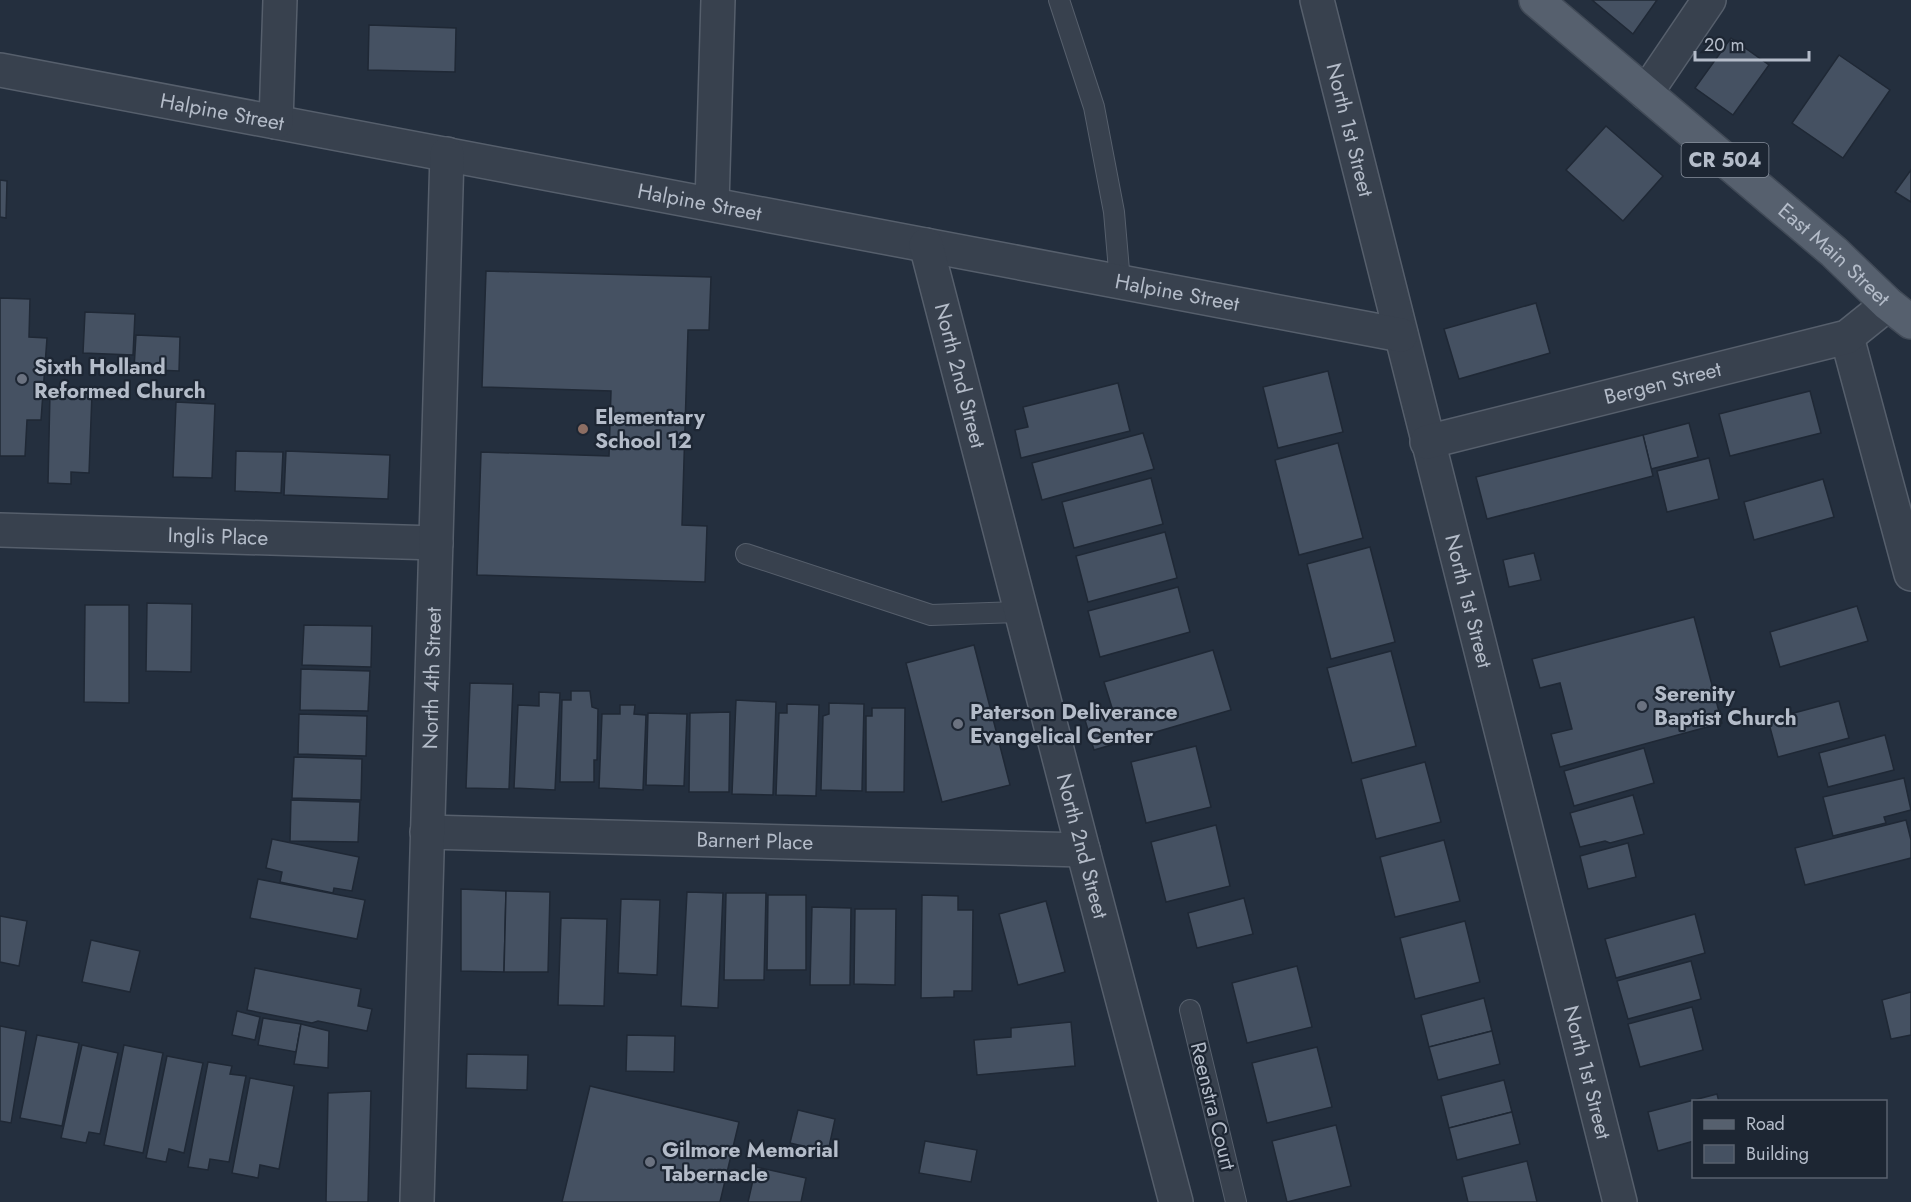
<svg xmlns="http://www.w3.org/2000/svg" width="1911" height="1202" font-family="Jost,sans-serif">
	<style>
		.building { fill: #455162; stroke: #1f2835; stroke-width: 1.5 }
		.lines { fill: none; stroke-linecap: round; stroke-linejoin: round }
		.service-casing { stroke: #565f6c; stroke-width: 22 }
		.minor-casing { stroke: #565f6c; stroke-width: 36 }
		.primary-casing { stroke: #414a57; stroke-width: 36 }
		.service { stroke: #38414e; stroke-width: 20 }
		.minor { stroke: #38414e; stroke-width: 33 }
		.primary { stroke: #56606e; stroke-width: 33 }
		.worship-dot { fill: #6b7280; stroke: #1d2633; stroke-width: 2 }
		.education-dot { fill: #8d6e63; stroke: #1d2633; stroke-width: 2 }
		.labels { text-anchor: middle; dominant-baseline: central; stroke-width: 4.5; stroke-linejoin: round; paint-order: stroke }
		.shield { fill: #1d2633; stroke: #878f9c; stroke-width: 1.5 }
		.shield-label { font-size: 20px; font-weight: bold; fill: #b4bcc9 }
		.street-label { font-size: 21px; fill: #b4bcc9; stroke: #1d2633 }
		.poi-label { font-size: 21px; font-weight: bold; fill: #b4bcc9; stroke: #1d2633; text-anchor: start }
	</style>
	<rect width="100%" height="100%" fill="#242f3e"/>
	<g class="building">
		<path d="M 1592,0 L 1657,0 L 1633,34 Z"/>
		<path d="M 369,25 L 456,28 L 455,72 L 368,70 Z"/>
		<path d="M 1731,38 L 1769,65 L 1733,115 L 1695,88 Z"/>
		<path d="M 1839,55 L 1890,90 L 1843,158 L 1792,123 Z"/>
		<path d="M 1606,126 L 1663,176 L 1623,221 L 1566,170 Z"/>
		<path d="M 1911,170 L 1911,202 L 1895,192 Z"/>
		<path d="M 0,180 L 7,181 L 6,218 L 0,217 Z"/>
		<path d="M 486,271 L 711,277 L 709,330 L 688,330 L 682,525 L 707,526 L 705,582 L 477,575 L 481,452 L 609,456 L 611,391 L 482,387 Z"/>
		<path d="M 0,298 L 30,299 L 29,337 L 47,338 L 41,420 L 27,420 L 25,456 L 0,456 Z"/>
		<path d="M 1536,303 L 1550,353 L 1459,379 L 1444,329 Z"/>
		<path d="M 85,312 L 135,314 L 133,355 L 83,353 Z"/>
		<path d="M 136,335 L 180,337 L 179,371 L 134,369 Z"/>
		<path d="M 1328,371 L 1343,432 L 1278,448 L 1263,387 Z"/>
		<path d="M 1118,383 L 1130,431 L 1021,458 L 1015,430 L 1028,427 L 1023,407 Z"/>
		<path d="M 1810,391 L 1821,433 L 1730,456 L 1719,414 Z"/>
		<path d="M 50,392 L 92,393 L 89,473 L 71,472 L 71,484 L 48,483 Z"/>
		<path d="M 176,402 L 215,404 L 212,478 L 173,477 Z"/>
		<path d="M 1689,423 L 1698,457 L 1651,469 L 1643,435 Z"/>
		<path d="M 1143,433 L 1154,469 L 1042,500 L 1032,463 Z"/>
		<path d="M 1643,435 L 1653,476 L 1487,519 L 1476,477 Z"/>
		<path d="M 1338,443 L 1363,538 L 1299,555 L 1275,460 Z"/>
		<path d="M 236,451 L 283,452 L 281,493 L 235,491 Z"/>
		<path d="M 286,451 L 390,455 L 388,499 L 284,495 Z"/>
		<path d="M 1709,458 L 1719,499 L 1667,512 L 1657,471 Z"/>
		<path d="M 1151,478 L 1163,524 L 1074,548 L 1062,502 Z"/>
		<path d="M 1823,479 L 1834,517 L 1754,540 L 1744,502 Z"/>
		<path d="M 1165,532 L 1177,578 L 1088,602 L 1076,556 Z"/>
		<path d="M 1370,547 L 1395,642 L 1331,659 L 1307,564 Z"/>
		<path d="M 1534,553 L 1541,580 L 1509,587 L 1503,560 Z"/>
		<path d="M 1178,587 L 1190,632 L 1100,657 L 1088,611 Z"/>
		<path d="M 147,603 L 192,604 L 191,672 L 146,671 Z"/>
		<path d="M 85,605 L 129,605 L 129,703 L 84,702 Z"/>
		<path d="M 1857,606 L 1868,641 L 1780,667 L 1770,632 Z"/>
		<path d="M 1694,617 L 1722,723 L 1560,767 L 1551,734 L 1572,729 L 1560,683 L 1540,688 L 1532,659 Z"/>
		<path d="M 304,625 L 372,626 L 371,667 L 302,665 Z"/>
		<path d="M 974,645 L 1010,785 L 942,802 L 906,663 Z"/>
		<path d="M 1213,650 L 1231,710 L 1094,750 L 1085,720 L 1113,711 L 1104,682 Z"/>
		<path d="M 1391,651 L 1416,746 L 1352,763 L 1327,668 Z"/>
		<path d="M 301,669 L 370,671 L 368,711 L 300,710 Z"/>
		<path d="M 470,683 L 513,684 L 509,789 L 466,788 Z"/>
		<path d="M 571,691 L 590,691 L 592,707 L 598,709 L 597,760 L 594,760 L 594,782 L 560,782 L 562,700 L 571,700 Z"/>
		<path d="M 539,692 L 560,693 L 555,790 L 514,788 L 518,705 L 539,706 Z"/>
		<path d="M 736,700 L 776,702 L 773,795 L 732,794 Z"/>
		<path d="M 1839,701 L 1849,738 L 1778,757 L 1768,720 Z"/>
		<path d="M 829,703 L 864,704 L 862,791 L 821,790 L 823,716 L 829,714 Z"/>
		<path d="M 787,704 L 819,705 L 816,796 L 776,795 L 779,713 L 787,713 Z"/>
		<path d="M 620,705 L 635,705 L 634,714 L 646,715 L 643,790 L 599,788 L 602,714 L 620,714 Z"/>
		<path d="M 872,708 L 905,708 L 904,792 L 866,792 L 866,716 L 872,716 Z"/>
		<path d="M 730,712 L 729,792 L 689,792 L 690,713 Z"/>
		<path d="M 648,713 L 687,714 L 684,786 L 646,785 Z"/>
		<path d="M 299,714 L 367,716 L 366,756 L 298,754 Z"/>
		<path d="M 1885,735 L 1894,770 L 1828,787 L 1819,753 Z"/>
		<path d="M 1196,746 L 1211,807 L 1146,823 L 1131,762 Z"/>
		<path d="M 1644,748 L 1654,783 L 1574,806 L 1564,771 Z"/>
		<path d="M 294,757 L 362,759 L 361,800 L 292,798 Z"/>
		<path d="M 1425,762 L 1441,822 L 1376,839 L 1361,779 Z"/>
		<path d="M 1904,778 L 1911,810 L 1884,817 L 1886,823 L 1833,836 L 1823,797 Z"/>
		<path d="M 1633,795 L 1644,834 L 1610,843 L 1605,841 L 1580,847 L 1570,813 Z"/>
		<path d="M 291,800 L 360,802 L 358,842 L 290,841 Z"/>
		<path d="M 1906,820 L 1911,840 L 1911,858 L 1805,885 L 1795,848 Z"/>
		<path d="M 1216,825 L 1230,886 L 1166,902 L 1151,842 Z"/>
		<path d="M 272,839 L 359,857 L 352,891 L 334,888 L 333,893 L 280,882 L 282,872 L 266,868 Z"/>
		<path d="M 1444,840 L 1460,901 L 1395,917 L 1380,857 Z"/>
		<path d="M 1628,843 L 1636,877 L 1588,889 L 1580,856 Z"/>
		<path d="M 258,879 L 365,900 L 357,939 L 250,918 Z"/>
		<path d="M 461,889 L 506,891 L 504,972 L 461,971 Z"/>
		<path d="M 506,891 L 550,892 L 548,972 L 504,972 Z"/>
		<path d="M 687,892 L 723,893 L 718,1008 L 681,1006 Z"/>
		<path d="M 726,893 L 766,893 L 764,980 L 724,980 Z"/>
		<path d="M 768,895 L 806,895 L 806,970 L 767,970 Z"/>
		<path d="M 922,895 L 958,896 L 958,910 L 973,910 L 972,991 L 954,991 L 954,997 L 921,998 Z"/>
		<path d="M 1244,898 L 1253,934 L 1197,948 L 1188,913 Z"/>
		<path d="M 621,899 L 660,900 L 657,975 L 618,973 Z"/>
		<path d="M 1046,901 L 1065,972 L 1018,985 L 999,914 Z"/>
		<path d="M 812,907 L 851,908 L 850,985 L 810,985 Z"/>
		<path d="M 855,909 L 896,909 L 895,985 L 854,984 Z"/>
		<path d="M 1695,914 L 1705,953 L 1616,978 L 1605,939 Z"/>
		<path d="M 0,916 L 27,921 L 19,966 L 0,962 Z"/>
		<path d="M 561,918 L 607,919 L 604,1006 L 558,1005 Z"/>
		<path d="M 1465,921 L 1480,982 L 1415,999 L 1400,938 Z"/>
		<path d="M 91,940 L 140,951 L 130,992 L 82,982 Z"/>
		<path d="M 1691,961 L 1701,999 L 1628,1019 L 1617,981 Z"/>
		<path d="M 1297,966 L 1312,1027 L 1247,1043 L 1232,983 Z"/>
		<path d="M 255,968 L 361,989 L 358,1006 L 372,1009 L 367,1031 L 318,1021 L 312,1023 L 247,1010 Z"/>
		<path d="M 1911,992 L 1911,1035 L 1891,1039 L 1882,1000 Z"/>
		<path d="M 1484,998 L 1492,1031 L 1429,1047 L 1421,1015 Z"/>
		<path d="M 1692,1007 L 1703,1050 L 1640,1067 L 1628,1024 Z"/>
		<path d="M 237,1011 L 260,1017 L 255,1040 L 232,1035 Z"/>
		<path d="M 263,1018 L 301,1024 L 296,1052 L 258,1045 Z"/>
		<path d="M 1071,1022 L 1075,1066 L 977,1075 L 974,1040 L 1011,1037 L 1011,1028 Z"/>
		<path d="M 301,1024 L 329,1031 L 328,1068 L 294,1064 Z"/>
		<path d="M 0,1026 L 26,1031 L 11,1123 L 0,1121 Z"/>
		<path d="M 1492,1031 L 1500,1064 L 1438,1080 L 1429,1047 Z"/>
		<path d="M 37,1035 L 79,1043 L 62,1126 L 20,1118 Z"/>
		<path d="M 627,1035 L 675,1036 L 674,1072 L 626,1071 Z"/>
		<path d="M 82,1045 L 118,1053 L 100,1134 L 89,1132 L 86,1143 L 61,1138 Z"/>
		<path d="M 124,1045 L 163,1053 L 143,1153 L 104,1145 Z"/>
		<path d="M 1317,1047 L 1332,1107 L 1267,1123 L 1252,1063 Z"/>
		<path d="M 467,1054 L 528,1055 L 527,1090 L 466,1088 Z"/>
		<path d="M 167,1056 L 203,1063 L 184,1153 L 169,1149 L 166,1162 L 146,1158 Z"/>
		<path d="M 208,1062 L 232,1066 L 230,1074 L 246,1076 L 229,1162 L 210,1159 L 208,1170 L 188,1167 Z"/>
		<path d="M 250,1078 L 294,1086 L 279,1169 L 260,1165 L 258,1178 L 232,1173 Z"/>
		<path d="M 1504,1080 L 1512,1112 L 1449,1128 L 1441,1096 Z"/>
		<path d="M 590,1086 L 739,1122 L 720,1202 L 562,1202 Z"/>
		<path d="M 371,1091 L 368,1202 L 326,1202 L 328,1093 Z"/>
		<path d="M 1717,1094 L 1719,1102 L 1694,1102 L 1694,1141 L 1658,1151 L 1648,1112 Z"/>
		<path d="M 798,1110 L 835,1119 L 828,1152 L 790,1143 Z"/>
		<path d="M 1512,1112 L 1520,1144 L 1457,1160 L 1449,1128 Z"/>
		<path d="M 1336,1125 L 1351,1186 L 1287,1202 L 1272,1141 Z"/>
		<path d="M 925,1141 L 977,1150 L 971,1182 L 919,1173 Z"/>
		<path d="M 1527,1161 L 1537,1202 L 1468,1202 L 1462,1177 Z"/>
		<path d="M 756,1167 L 806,1178 L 801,1202 L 748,1202 Z"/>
	</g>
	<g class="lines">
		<g class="service-casing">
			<g id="service">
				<path d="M 1059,0 L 1094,107 L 1114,212 L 1120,282"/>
				<path d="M 746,554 L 931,615 L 1020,612"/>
				<path d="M 1190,1010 L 1236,1202"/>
			</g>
		</g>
		<g class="minor-casing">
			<g id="minor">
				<path id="s1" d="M 1317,0 L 1620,1202"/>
				<path id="s2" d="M 0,70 L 1401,335"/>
				<path d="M 1646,93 L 1709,0"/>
				<path d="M 276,122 L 280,0"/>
				<path d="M 712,204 L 718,0"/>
				<path id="s3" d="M 926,245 L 1083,850 L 1176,1202"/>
				<path d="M 1847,337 L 1911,574"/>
				<path id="s4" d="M 1427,442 L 1847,337 L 1888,304"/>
				<path id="s5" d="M 0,530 L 436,543"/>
				<path id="s6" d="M 427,832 L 1083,850"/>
				<path id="s7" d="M 417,1202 L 447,154"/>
			</g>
		</g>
		<g class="primary-casing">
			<g id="primary">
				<path id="s8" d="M 1536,0 L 1834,252 L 1888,304 L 1911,322"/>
			</g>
		</g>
		<use href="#service" class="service"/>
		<use href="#minor" class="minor"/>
		<use href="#primary" class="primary"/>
	</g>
	<g class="worship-dot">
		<circle cx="22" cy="379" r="6"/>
		<circle cx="1642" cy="706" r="6"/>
		<circle cx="958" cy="724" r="6"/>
		<circle cx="650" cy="1162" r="6"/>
	</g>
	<circle class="education-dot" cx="583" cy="429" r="6"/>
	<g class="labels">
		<rect class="shield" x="1681.5" y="143" width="87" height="34" rx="4.5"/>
		<g class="shield-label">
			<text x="1725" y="160">CR 504</text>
		</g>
		<g class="street-label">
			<text stroke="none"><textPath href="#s2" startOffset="226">Halpine Street</textPath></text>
			<text stroke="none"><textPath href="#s1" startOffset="134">North 1st Street</textPath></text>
			<text stroke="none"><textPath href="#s2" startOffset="712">Halpine Street</textPath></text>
			<text stroke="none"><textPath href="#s8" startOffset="392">East Main Street</textPath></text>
			<text stroke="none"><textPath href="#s2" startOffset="1198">Halpine Street</textPath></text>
			<text stroke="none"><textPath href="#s3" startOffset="135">North 2nd Street</textPath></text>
			<text stroke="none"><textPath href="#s4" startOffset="243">Bergen Street</textPath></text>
			<text stroke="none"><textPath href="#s5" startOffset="218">Inglis Place</textPath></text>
			<text stroke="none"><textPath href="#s1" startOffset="620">North 1st Street</textPath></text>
			<text stroke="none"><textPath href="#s7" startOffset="524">North 4th Street</textPath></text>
			<text stroke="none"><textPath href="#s6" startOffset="328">Barnert Place</textPath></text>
			<text stroke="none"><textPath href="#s3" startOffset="621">North 2nd Street</textPath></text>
			<text stroke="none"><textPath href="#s1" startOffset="1106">North 1st Street</textPath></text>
			<text transform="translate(1213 1106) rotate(76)">Reenstra Court</text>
		</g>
		<g class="poi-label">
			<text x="34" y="367">Sixth Holland<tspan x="34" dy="24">Reformed Church</tspan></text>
			<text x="595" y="417">Elementary<tspan x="595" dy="24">School 12</tspan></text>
			<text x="1654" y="694">Serenity<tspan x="1654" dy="24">Baptist Church</tspan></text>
			<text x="970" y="712">Paterson Deliverance<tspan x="970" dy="24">Evangelical Center</tspan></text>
			<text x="662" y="1150">Gilmore Memorial<tspan x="662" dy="24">Tabernacle</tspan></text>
		</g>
	</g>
	<rect x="1692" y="1100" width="195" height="78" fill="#1d2633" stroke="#59626f" stroke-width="1.5"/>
	<rect x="1704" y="1120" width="30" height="9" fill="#56606e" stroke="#59626f" stroke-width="1.5"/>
	<text x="1746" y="1130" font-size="18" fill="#b4bcc9">Road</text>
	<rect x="1704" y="1145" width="30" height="18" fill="#455162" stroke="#59626f" stroke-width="1.5"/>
	<text x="1746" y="1160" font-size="18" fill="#b4bcc9">Building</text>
	<path d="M1695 51v9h114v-9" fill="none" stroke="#b4bcc9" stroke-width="3"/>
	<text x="1704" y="51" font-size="18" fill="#b4bcc9" stroke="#1d2633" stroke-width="4.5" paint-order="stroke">20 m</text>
</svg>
